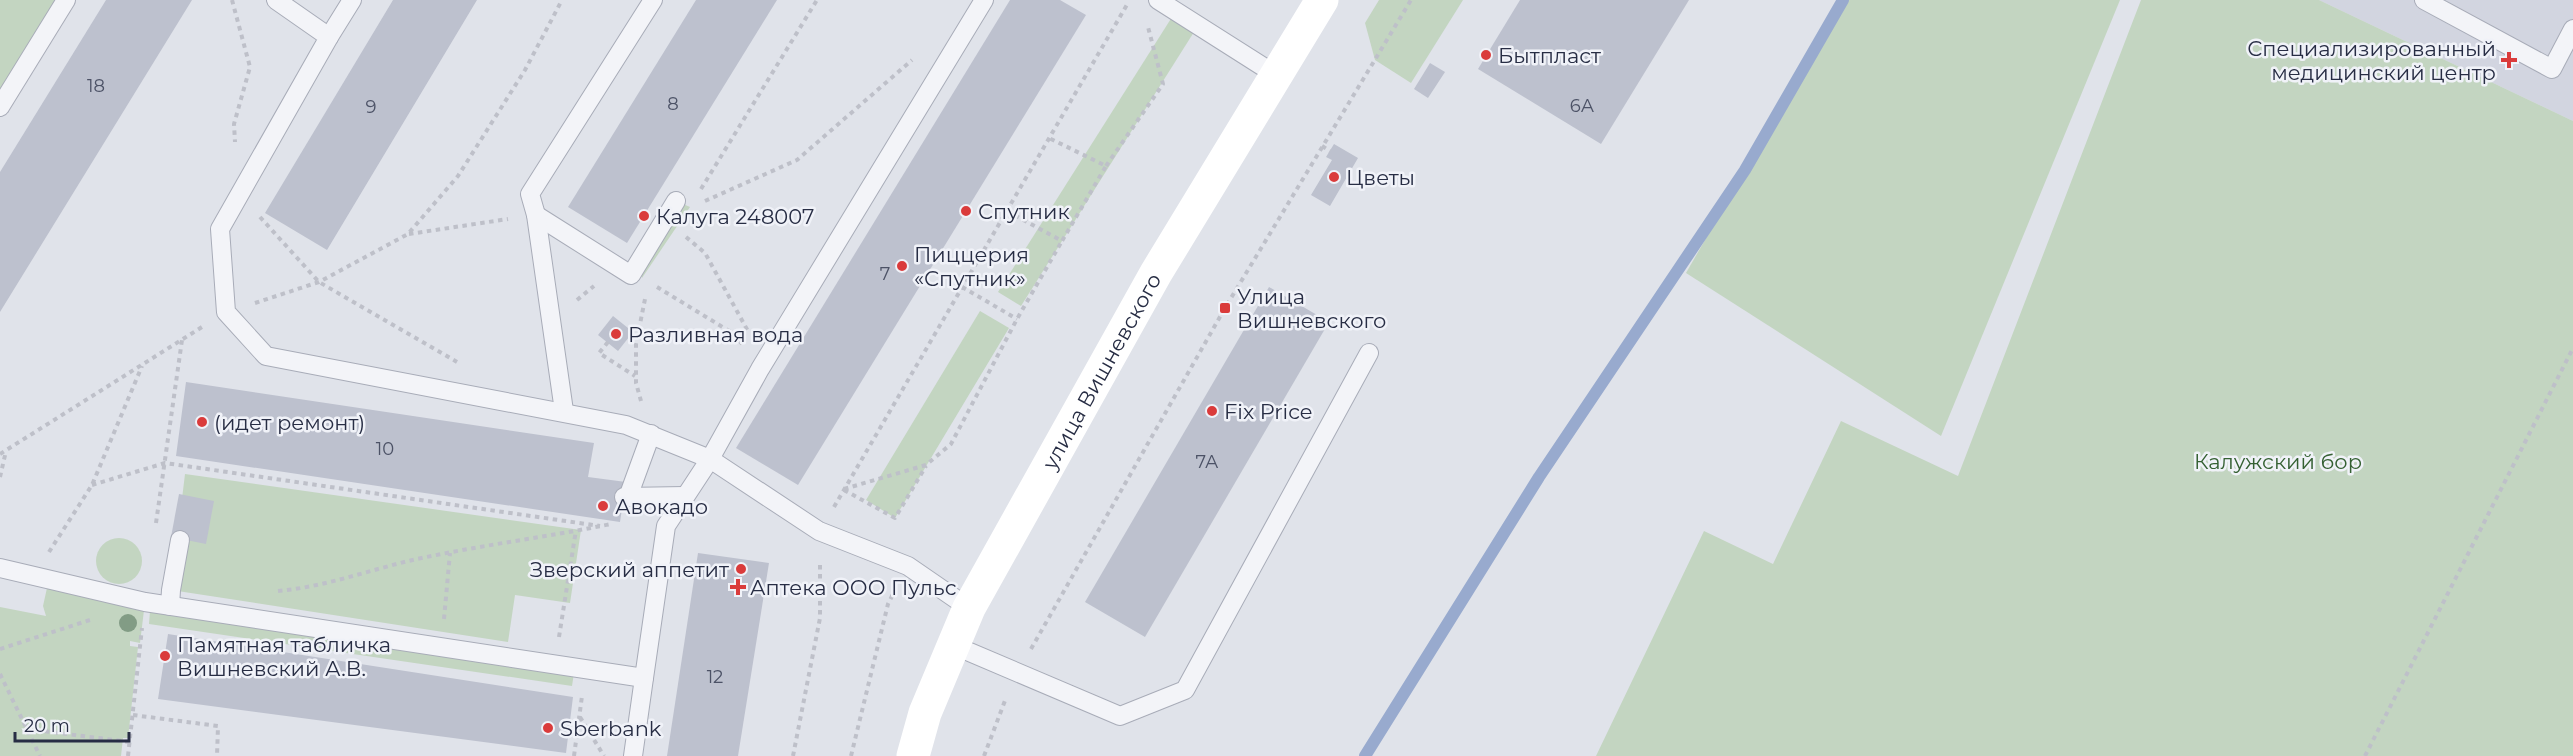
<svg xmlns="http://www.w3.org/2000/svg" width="2573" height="756" font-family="Montserrat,sans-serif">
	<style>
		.built { fill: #d2d5e0 }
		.green { fill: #c3d5c1 }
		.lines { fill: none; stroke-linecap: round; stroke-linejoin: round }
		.stream { stroke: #98aace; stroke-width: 12 }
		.building { fill: #bdc1ce }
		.lane-casing { stroke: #a8acb8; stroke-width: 20 }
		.path { stroke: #bec0c9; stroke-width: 4; stroke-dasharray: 4.5 4.5; stroke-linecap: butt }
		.lane { stroke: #f3f4f8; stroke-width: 18 }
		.secondary { stroke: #fff; stroke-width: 33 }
		.tree { fill: #829c85 }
		.poi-dot { fill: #da3b3b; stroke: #f0f2f8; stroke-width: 2 }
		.labels { text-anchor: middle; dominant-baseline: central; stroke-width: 5; stroke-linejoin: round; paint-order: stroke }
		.number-label { font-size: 18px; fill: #4c5266 }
		.poi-label { font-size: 21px; fill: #272d44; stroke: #f0f2f8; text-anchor: start }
		.street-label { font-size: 21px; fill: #272d44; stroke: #f0f2f8 }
		.park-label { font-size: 21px; fill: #356133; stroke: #f0f2f8 }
	</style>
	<rect width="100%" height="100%" fill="#e0e3ea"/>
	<path class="built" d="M 2319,0 L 2573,0 L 2573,121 Z"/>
	<g class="green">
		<path d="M 0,0 L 67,0 L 0,115 Z"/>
		<path d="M 1379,0 L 1463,0 L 1411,83 L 1375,60 L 1365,23 Z"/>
		<path d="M 1843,0 L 2120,0 L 1941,436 L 1686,273 Z"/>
		<path d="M 2141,0 L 2319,0 L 2573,121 L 2573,756 L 1596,756 L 1704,531 L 1773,564 L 1841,421 L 1958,476 Z"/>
		<path d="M 1172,17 L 1194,32 L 1021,306 L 998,292 Z"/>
		<path d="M 676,201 L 690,207 L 642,278 L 640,260 Z"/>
		<path d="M 980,311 L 1009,328 L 895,518 L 866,500 Z"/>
		<path d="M 185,474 L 581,530 L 570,603 L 515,595 L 508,642 L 171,590 Z"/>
		<circle cx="119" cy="561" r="23"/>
		<path d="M 49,579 L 145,602 L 140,643 L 130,641 L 130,646 L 138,647 L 128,738 L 123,738 L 121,756 L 0,756 L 0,607 L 46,616 L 43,606 Z"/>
		<path d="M 150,611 L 574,673 L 572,686 L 149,624 Z"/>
	</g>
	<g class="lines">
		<path class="stream" d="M 1365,756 L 1539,477 L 1745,170 L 1843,0"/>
	</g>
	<g class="building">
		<path d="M 106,0 L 192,0 L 0,312 L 0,172 Z"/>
		<path d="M 393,0 L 477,0 L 327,250 L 265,213 Z"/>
		<path d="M 696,0 L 777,0 L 627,243 L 568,207 Z"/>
		<path d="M 1010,0 L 1060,0 L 1086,15 L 798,485 L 736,448 Z"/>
		<path d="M 1520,0 L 1689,0 L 1601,144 L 1478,69 Z"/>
		<path d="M 1430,63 L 1445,72 L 1428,98 L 1414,89 Z"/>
		<path d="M 1334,144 L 1358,158 L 1330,206 L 1311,195 L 1332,160 L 1326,157 Z"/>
		<path d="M 1269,287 L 1329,322 L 1145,637 L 1085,602 Z"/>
		<path d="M 613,316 L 633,332 L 618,351 L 598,335 Z"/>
		<path d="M 186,382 L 594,443 L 588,477 L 626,482 L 620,522 L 176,456 Z"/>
		<path d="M 179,494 L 214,501 L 206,544 L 171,537 Z"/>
		<path d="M 698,553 L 769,563 L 738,756 L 667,756 Z"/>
		<path d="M 168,634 L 573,697 L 566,753 L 158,699 Z"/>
	</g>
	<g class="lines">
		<g class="lane-casing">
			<g id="lane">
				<path d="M 276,0 L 329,37 L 220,229 L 226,312 L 266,356 L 626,425 L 710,459 L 819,531 L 908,566 L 969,608"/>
				<path d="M 1158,0 L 1276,75"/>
				<path d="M 2424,0 L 2552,69 L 2573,29"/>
				<path d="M 329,37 L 352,0"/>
				<path d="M 0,107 L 66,0"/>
				<path d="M 536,215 L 631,275 L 676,201"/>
				<path d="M 564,411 L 536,215 L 530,194 L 653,0"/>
				<path d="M 624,497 L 685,496"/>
				<path d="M 628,497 L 651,434"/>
				<path d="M 0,568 L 145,602 L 644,678 L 666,526 L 710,459 L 760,369 L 984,0"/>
				<path d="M 170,606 L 171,590 L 180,540"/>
				<path d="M 953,645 L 1120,716 L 1185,690 L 1369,353"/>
				<path d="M 633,756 L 644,678"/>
			</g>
		</g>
		<g class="path">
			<path d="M 232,0 L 250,67 L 234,124 L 235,142"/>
			<path d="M 1322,146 L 1330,151"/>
			<path d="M 1106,166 L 1163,84 L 1148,27"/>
			<path d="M 701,189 L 817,0"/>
			<path d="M 705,201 L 797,160 L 912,60"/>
			<path d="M 1007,211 L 1062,241 L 1106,166 L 1049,138"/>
			<path d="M 260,217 L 319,282 L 457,362"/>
			<path d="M 409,234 L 508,219"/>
			<path d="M 686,237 L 705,253 L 749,333"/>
			<path d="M 657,287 L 734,334 L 742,344"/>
			<path d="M 962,287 L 1017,319"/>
			<path d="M 577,300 L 594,286"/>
			<path d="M 255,303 L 319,282 L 408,234 L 458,176 L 525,70 L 562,0"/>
			<path d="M 608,342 L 599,353 L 635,376"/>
			<path d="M 641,401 L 636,383 L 636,344 L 645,299"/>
			<path d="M 0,454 L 202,327"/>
			<path d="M 0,477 L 6,451"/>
			<path d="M 92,485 L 165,463 L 600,526"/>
			<path d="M 844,489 L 926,465 L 951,444 L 1017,319 L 1062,241"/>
			<path d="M 844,490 L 895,518 L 926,466"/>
			<path d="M 834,507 L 1128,3"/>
			<path d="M 156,523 L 182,340"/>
			<path d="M 49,552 L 92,485 L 142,366"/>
			<path d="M 278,591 C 325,587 372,569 417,559 C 482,545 547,537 611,524"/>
			<path d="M 444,619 L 450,553"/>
			<path d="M 559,637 L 576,530"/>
			<path d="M 0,649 L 90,620"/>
			<path d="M 1031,649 L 1225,308 L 1411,0"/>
			<path d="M 0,674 L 40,756"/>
			<path d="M 133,715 L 218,726 L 217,756"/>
			<path d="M 580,717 L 604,756"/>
			<path d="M 27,729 L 130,742"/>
			<path d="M 128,756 L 142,628"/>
			<path d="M 574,756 L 582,696"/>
			<path d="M 793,756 L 820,618 L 820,561"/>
			<path d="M 851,756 L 888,604 L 894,592"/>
			<path d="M 984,756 L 1006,698"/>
			<path d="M 2365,756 L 2573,348"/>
		</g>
		<use href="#lane" class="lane"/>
		<path class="secondary" id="s1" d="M 913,756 L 925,713 L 969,608 L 1156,273 L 1322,0"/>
	</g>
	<circle class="tree" cx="128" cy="623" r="9"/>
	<g class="poi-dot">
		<circle cx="1486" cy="55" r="6"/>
		<path d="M2506 51h6v6h6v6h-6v6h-6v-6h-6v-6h6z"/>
		<circle cx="1334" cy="177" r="6"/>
		<circle cx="966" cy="211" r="6"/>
		<circle cx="644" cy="216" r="6"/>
		<circle cx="902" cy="266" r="6"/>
		<rect x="1219" y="302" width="12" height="12" rx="3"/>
		<circle cx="616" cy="334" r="6"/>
		<circle cx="1212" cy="411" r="6"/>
		<circle cx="202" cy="422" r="6"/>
		<circle cx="603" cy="506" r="6"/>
		<circle cx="741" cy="569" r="6"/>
		<path d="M735 578h6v6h6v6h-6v6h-6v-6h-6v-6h6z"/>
		<circle cx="165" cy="656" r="6"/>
		<circle cx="548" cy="728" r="6"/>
	</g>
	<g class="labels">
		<g class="number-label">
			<text x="96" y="86">18</text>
			<text x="673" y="104">8</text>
			<text x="1582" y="106">6А</text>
			<text x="371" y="107">9</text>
			<text x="885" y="274">7</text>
			<text x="385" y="449">10</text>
			<text x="1207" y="462">7А</text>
			<text x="715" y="677">12</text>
		</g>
		<g class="poi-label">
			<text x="2496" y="48" text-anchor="end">Специализированный<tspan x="2496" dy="24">медицинский центр</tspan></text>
			<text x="1498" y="55">Бытпласт</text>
			<text x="1346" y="177">Цветы</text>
			<text x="978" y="211">Спутник</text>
			<text x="656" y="216">Калуга 248007</text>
			<text x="914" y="254">Пиццерия<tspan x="914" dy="24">«Спутник»</tspan></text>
			<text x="1237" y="296">Улица<tspan x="1237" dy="24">Вишневского</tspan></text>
			<text x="628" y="334">Разливная вода</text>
			<text x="1224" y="411">Fix Price</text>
			<text x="214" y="422">(идет ремонт)</text>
			<text x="615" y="506">Авокадо</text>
			<text x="729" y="569" text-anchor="end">Зверский аппетит</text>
			<text x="750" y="587">Аптека ООО Пульс</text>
			<text x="177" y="644">Памятная табличка<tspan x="177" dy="24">Вишневский А.В.</tspan></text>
			<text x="560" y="728">Sberbank</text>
		</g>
		<g class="street-label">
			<text stroke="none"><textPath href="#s1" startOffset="430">улица Вишневского</textPath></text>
		</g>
		<g class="park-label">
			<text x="2278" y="461">Калужский бор</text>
		</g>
	</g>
	<path d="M15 732v9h114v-9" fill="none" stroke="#272d44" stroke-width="3"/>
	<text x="24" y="732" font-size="18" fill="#272d44" stroke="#f0f2f8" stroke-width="4.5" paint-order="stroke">20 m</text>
</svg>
